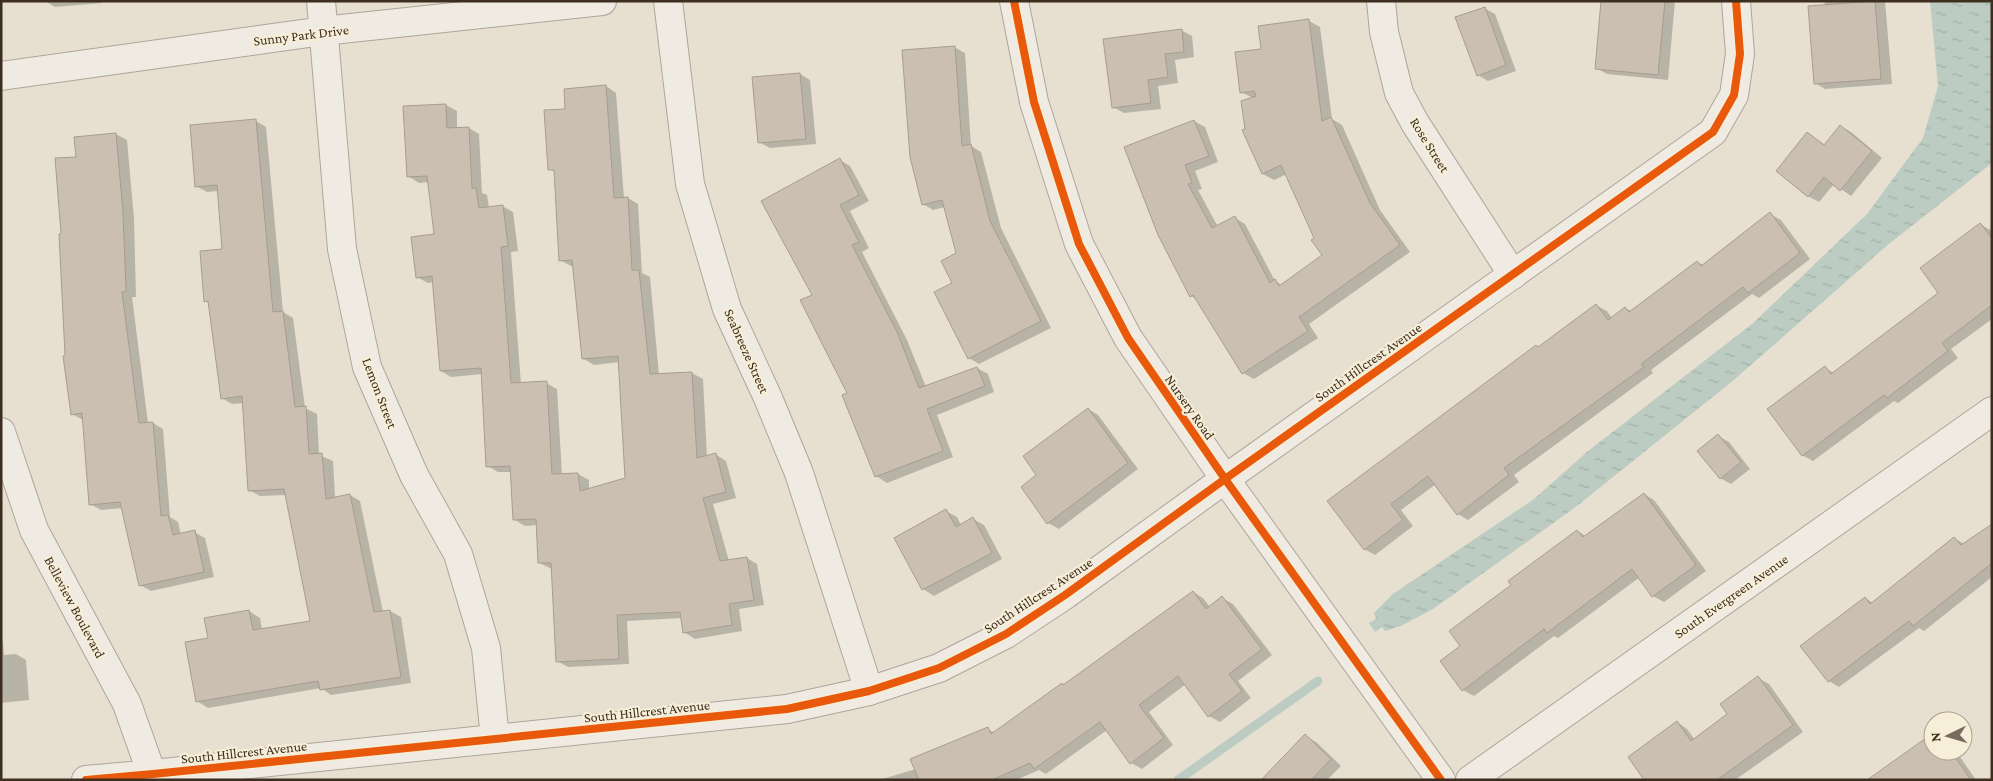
<svg xmlns="http://www.w3.org/2000/svg" width="1993" height="781" font-family="'Crimson Pro',serif">
	<style>
		.water { fill: url(#water-ripples) }
		.shadow { fill: #0003 }
		.lines { fill: none; stroke-linecap: round; stroke-linejoin: round }
		.stream { stroke: #bcccc2; stroke-width: 9 }
		.building { fill: #cbbfb2; stroke: #a89c90 }
		.street-casing { stroke: #ada599; stroke-width: 30 }
		.street { stroke: #efebe3; stroke-width: 28 }
		.cycleway-casing { stroke: #f7eed8; stroke-width: 11 }
		.cycleway { stroke: #e8590c; stroke-width: 8 }
		.labels { text-anchor: middle; dominant-baseline: central; stroke-width: 4.5; stroke-linejoin: round; paint-order: stroke }
		.street-label { font-size: 14px; fill: #3d2e20; stroke: #f7eed8 }
	</style>
	<defs>
		<pattern id="water-ripples" width="26" height="14" patternUnits="userSpaceOnUse" patternTransform="scale(1.25)"><rect width="26" height="14" fill="#bcccc2"/><path d="M2 4q2-2 4 0t4 0M15 11q2-2 4 0t4 0" fill="none" stroke="#a2b0a6"/></pattern>
	</defs>
	<rect width="100%" height="100%" fill="#e7e0d1"/>
	<path class="water" d="M 1930,1 L 1992,1 L 1992,163 L 1890,243 L 1735,379 L 1577,506 L 1433,609 L 1401,626 L 1385,631 L 1382,627 L 1375,632 L 1369,623 L 1376,619 L 1374,613 L 1393,594 L 1534,499 L 1588,451 L 1752,324 L 1867,214 L 1923,138 L 1938,86 Z"/>
	<g class="shadow">
		<path d="M 45,1 L 102,1 L 102,3 L 55,7 Z"/>
		<path d="M 1602,1 L 1675,1 L 1668,80 L 1607,74 L 1596,68 Z"/>
		<path d="M 1825,1 L 1885,1 L 1892,84 L 1825,89 L 1815,83 Z"/>
		<path d="M 1484,8 L 1495,14 L 1516,71 L 1488,81 L 1478,75 Z"/>
		<path d="M 1309,21 L 1320,27 L 1332,119 L 1342,125 L 1380,210 L 1410,252 L 1309,324 L 1318,338 L 1254,379 L 1243,373 L 1198,300 L 1191,296 L 1159,235 L 1194,121 L 1205,127 L 1218,162 L 1195,171 L 1202,189 L 1198,190 L 1218,227 L 1235,218 L 1245,224 L 1275,281 L 1282,285 L 1324,255 L 1287,174 L 1274,180 L 1263,174 L 1246,130 L 1253,98 L 1241,92 L 1262,50 Z"/>
		<path d="M 1181,30 L 1192,36 L 1194,57 L 1175,60 L 1178,83 L 1158,86 L 1161,109 L 1124,113 L 1113,107 Z"/>
		<path d="M 954,47 L 965,53 L 971,146 L 981,152 L 1001,228 L 1051,328 L 979,364 L 969,358 L 954,283 L 957,254 L 945,207 L 933,210 L 923,204 Z"/>
		<path d="M 800,74 L 810,80 L 816,144 L 770,148 L 759,142 Z"/>
		<path d="M 606,86 L 616,93 L 624,198 L 628,198 L 638,204 L 642,273 L 650,277 L 659,375 L 692,373 L 703,379 L 707,457 L 715,454 L 726,461 L 736,498 L 713,504 L 729,561 L 747,558 L 757,564 L 764,605 L 739,609 L 742,631 L 695,639 L 684,632 L 682,618 L 627,621 L 629,664 L 568,667 L 557,661 L 552,569 L 539,563 L 538,525 L 525,526 L 515,520 L 512,472 L 498,472 L 488,466 L 483,374 L 451,377 L 441,371 L 434,282 L 428,283 L 417,277 L 436,235 L 429,182 L 419,183 L 408,176 L 446,105 L 457,111 L 457,128 L 469,128 L 479,134 L 482,193 L 487,195 L 489,208 L 502,206 L 513,212 L 518,251 L 511,252 L 521,384 L 546,383 L 557,389 L 562,475 L 578,474 L 589,480 L 589,490 L 626,479 L 620,362 L 594,365 L 584,359 L 574,266 L 571,266 L 560,260 L 556,173 L 550,169 L 566,110 Z"/>
		<path d="M 256,121 L 266,127 L 283,312 L 293,318 L 305,408 L 317,414 L 319,455 L 333,461 L 335,498 L 350,495 L 360,501 L 383,612 L 390,611 L 401,617 L 411,683 L 331,695 L 321,688 L 208,708 L 197,701 L 209,639 L 249,611 L 260,618 L 262,630 L 312,622 L 286,495 L 260,496 L 249,490 L 244,403 L 232,404 L 222,398 L 210,304 L 205,301 L 224,250 L 218,191 L 207,192 L 196,186 Z"/>
		<path d="M 1840,126 L 1851,132 L 1882,158 L 1851,196 L 1834,184 L 1819,202 L 1808,196 L 1808,133 L 1825,145 Z"/>
		<path d="M 116,134 L 127,140 L 134,219 L 136,297 L 132,297 L 148,423 L 153,423 L 163,429 L 170,517 L 178,522 L 181,535 L 194,532 L 205,538 L 214,577 L 151,591 L 140,585 L 122,508 L 101,510 L 90,504 L 83,420 L 72,414 L 66,357 L 77,158 Z"/>
		<path d="M 840,160 L 850,166 L 869,201 L 850,211 L 869,248 L 862,252 L 907,340 L 926,387 L 977,368 L 988,374 L 994,392 L 937,415 L 953,457 L 887,483 L 876,476 L 849,393 L 813,295 Z"/>
		<path d="M 1770,214 L 1781,220 L 1810,259 L 1759,298 L 1752,294 L 1651,370 L 1653,373 L 1514,475 L 1519,482 L 1468,520 L 1458,514 L 1436,484 L 1401,510 L 1413,526 L 1375,555 L 1364,549 L 1329,501 L 1596,305 L 1607,311 L 1612,318 L 1626,308 L 1632,312 L 1697,262 L 1703,265 Z"/>
		<path d="M 1980,224 L 1992,231 L 1992,319 L 1951,349 L 1958,358 L 1898,403 L 1894,401 L 1813,461 L 1802,455 L 1825,368 L 1834,373 L 1940,293 Z"/>
		<path d="M 1088,409 L 1098,415 L 1138,469 L 1059,529 L 1048,523 L 1038,475 Z"/>
		<path d="M 1718,436 L 1729,442 L 1750,469 L 1731,484 L 1720,478 Z"/>
		<path d="M 1644,494 L 1654,500 L 1706,571 L 1664,602 L 1653,596 L 1640,577 L 1558,638 L 1554,636 L 1474,696 L 1463,690 L 1462,647 L 1513,585 L 1577,531 L 1586,536 Z"/>
		<path d="M 946,511 L 957,517 L 961,525 L 973,519 L 984,525 L 1002,559 L 934,596 L 923,589 L 896,538 Z"/>
		<path d="M 1992,526 L 1992,577 L 1924,631 L 1919,628 L 1839,687 L 1829,681 L 1865,598 L 1873,603 L 1954,538 L 1964,544 Z"/>
		<path d="M 1193,592 L 1203,598 L 1210,607 L 1222,598 L 1233,604 L 1272,655 L 1238,681 L 1251,698 L 1220,722 L 1209,716 L 1186,684 L 1149,712 L 1173,745 L 1142,769 L 1131,763 L 1107,730 L 1046,774 L 1039,770 L 1016,780 L 879,780 L 916,769 L 988,729 L 995,733 L 1064,686 Z"/>
		<path d="M 1,640 L 3,641 L 4,655 L 16,654 L 26,660 L 29,700 L 1,703 Z"/>
		<path d="M 1758,678 L 1769,684 L 1803,732 L 1735,780 L 1646,780 L 1677,722 L 1687,729 L 1695,740 L 1729,714 Z"/>
		<path d="M 1933,735 L 1933,751 L 1956,751 L 1976,780 L 1877,780 Z"/>
		<path d="M 1305,736 L 1316,742 L 1341,766 L 1327,780 L 1267,780 Z"/>
	</g>
	<g class="lines">
		<path class="stream" d="M 1178,780 L 1318,681"/>
	</g>
	<g class="building">
		<path d="M 1601,1 L 1665,1 L 1658,75 L 1595,69 Z"/>
		<path d="M 1875,1 L 1881,79 L 1814,84 L 1808,6 Z"/>
		<path d="M 1485,7 L 1506,65 L 1477,76 L 1455,17 Z"/>
		<path d="M 1309,19 L 1322,121 L 1331,117 L 1370,203 L 1400,245 L 1299,317 L 1308,331 L 1242,374 L 1193,295 L 1190,297 L 1158,235 L 1124,147 L 1194,120 L 1209,156 L 1185,165 L 1192,183 L 1188,184 L 1212,228 L 1235,216 L 1270,283 L 1275,279 L 1279,286 L 1322,255 L 1311,240 L 1314,238 L 1281,165 L 1262,174 L 1242,130 L 1245,129 L 1241,101 L 1256,96 L 1254,91 L 1240,93 L 1235,52 L 1261,49 L 1258,26 Z"/>
		<path d="M 1182,29 L 1184,52 L 1165,54 L 1168,77 L 1148,80 L 1151,103 L 1112,108 L 1103,39 Z"/>
		<path d="M 955,46 L 962,146 L 971,144 L 990,221 L 1041,321 L 968,359 L 934,292 L 952,283 L 941,261 L 956,253 L 942,200 L 922,205 L 910,157 L 902,50 Z"/>
		<path d="M 800,73 L 806,139 L 758,143 L 752,77 Z"/>
		<path d="M 606,85 L 614,198 L 628,197 L 632,270 L 639,270 L 650,374 L 692,372 L 697,458 L 716,453 L 726,492 L 703,498 L 720,561 L 747,557 L 754,600 L 729,604 L 732,625 L 683,633 L 680,612 L 617,615 L 619,659 L 556,662 L 551,563 L 538,563 L 536,519 L 513,520 L 510,466 L 486,467 L 481,368 L 440,371 L 432,276 L 416,278 L 411,237 L 434,234 L 427,176 L 407,177 L 403,106 L 446,104 L 447,128 L 469,127 L 472,188 L 476,188 L 479,208 L 503,205 L 508,246 L 501,247 L 511,383 L 547,381 L 552,474 L 578,473 L 580,491 L 625,478 L 618,356 L 582,359 L 572,260 L 559,261 L 554,170 L 548,170 L 544,110 L 565,109 L 564,89 Z"/>
		<path d="M 256,119 L 273,312 L 283,311 L 295,407 L 306,406 L 309,454 L 322,453 L 326,499 L 350,494 L 374,612 L 390,610 L 401,677 L 320,690 L 318,681 L 196,702 L 185,642 L 208,638 L 204,618 L 249,610 L 253,630 L 310,621 L 284,489 L 248,491 L 242,396 L 221,399 L 208,301 L 204,302 L 200,251 L 222,249 L 217,185 L 195,187 L 190,125 Z"/>
		<path d="M 1840,125 L 1872,151 L 1840,191 L 1824,177 L 1808,197 L 1776,171 L 1807,132 L 1824,145 Z"/>
		<path d="M 116,133 L 123,213 L 126,291 L 122,292 L 139,423 L 153,422 L 161,516 L 168,515 L 173,535 L 195,530 L 204,572 L 139,586 L 120,502 L 89,505 L 82,413 L 71,415 L 63,356 L 65,355 L 59,234 L 61,233 L 55,158 L 76,157 L 74,137 Z"/>
		<path d="M 840,158 L 859,195 L 840,205 L 859,242 L 852,245 L 897,332 L 919,388 L 977,367 L 985,386 L 927,409 L 943,451 L 875,477 L 842,395 L 847,393 L 800,300 L 812,295 L 761,201 Z"/>
		<path d="M 1770,212 L 1800,253 L 1748,293 L 1743,287 L 1641,364 L 1644,367 L 1504,468 L 1509,475 L 1457,515 L 1428,476 L 1391,504 L 1403,520 L 1364,550 L 1327,501 L 1536,345 L 1538,347 L 1596,304 L 1608,320 L 1625,307 L 1629,312 L 1697,261 L 1701,266 Z"/>
		<path d="M 1980,223 L 1992,238 L 1992,305 L 1942,343 L 1948,351 L 1887,398 L 1884,395 L 1802,456 L 1767,409 L 1825,366 L 1831,374 L 1938,293 L 1920,268 Z"/>
		<path d="M 1088,408 L 1128,463 L 1047,524 L 1021,487 L 1036,475 L 1023,456 Z"/>
		<path d="M 1718,434 L 1741,462 L 1720,479 L 1697,451 Z"/>
		<path d="M 1644,493 L 1696,565 L 1652,597 L 1632,569 L 1547,633 L 1544,629 L 1462,691 L 1440,661 L 1460,646 L 1449,631 L 1511,585 L 1508,581 L 1577,530 L 1583,537 Z"/>
		<path d="M 946,509 L 956,527 L 973,517 L 992,553 L 922,590 L 894,538 Z"/>
		<path d="M 1992,524 L 1992,563 L 1913,626 L 1909,621 L 1828,682 L 1800,646 L 1865,597 L 1870,604 L 1954,537 L 1961,545 Z"/>
		<path d="M 1193,591 L 1206,609 L 1222,596 L 1262,649 L 1229,674 L 1242,691 L 1208,717 L 1178,676 L 1139,705 L 1164,738 L 1130,764 L 1100,722 L 1034,769 L 1030,763 L 992,780 L 919,780 L 910,759 L 988,727 L 991,734 L 1062,683 L 1063,685 Z"/>
		<path d="M 1758,676 L 1793,725 L 1717,780 L 1644,780 L 1628,757 L 1677,721 L 1691,741 L 1727,714 L 1720,704 Z"/>
		<path d="M 1933,733 L 1933,751 L 1951,751 L 1971,780 L 1867,780 Z"/>
		<path d="M 1305,734 L 1331,759 L 1317,774 L 1311,780 L 1261,780 Z"/>
	</g>
	<g class="lines">
		<g class="street-casing">
			<g id="street">
				<path d="M 321,1 L 342,249 L 367,367 L 414,475 L 458,554 L 486,648 L 495,739"/>
				<path d="M 668,1 L 690,184 L 727,309 L 768,398 L 799,473 L 869,691"/>
				<path d="M 1014,1 L 1034,102 L 1079,244 L 1128,338 L 1225,479 L 1441,780"/>
				<path d="M 1381,1 L 1384,32 L 1399,93 L 1415,123 L 1513,275"/>
				<path d="M 1,76 L 323,31 L 602,1"/>
				<path d="M 1,432 L 34,530 L 127,704 L 154,780"/>
				<path d="M 86,780 L 153,774 L 787,709 L 869,691 L 939,668 L 1006,634 L 1065,595 L 1225,479 L 1713,132 L 1734,95 L 1740,54 L 1736,1"/>
				<path d="M 1470,780 L 1992,411"/>
			</g>
		</g>
		<use href="#street" class="street"/>
		<g class="cycleway-casing">
			<g id="cycleway">
				<path d="M 1014,1 L 1034,102 L 1079,244 L 1128,338 L 1225,479 L 1441,780"/>
				<path d="M 86,780 L 153,774 L 787,709 L 869,691 L 939,668 L 1006,634 L 1065,595 L 1225,479 L 1713,132 L 1734,95 L 1740,54 L 1736,1"/>
			</g>
		</g>
		<use href="#cycleway" class="cycleway"/>
	</g>
	<g class="labels">
		<g class="street-label">
			<text transform="translate(301 35) rotate(-7)">Sunny Park Drive</text>
			<text transform="translate(1430 145) rotate(58)">Rose Street</text>
			<text transform="translate(747 351) rotate(66)">Seabreeze Street</text>
			<text transform="translate(1368 362) rotate(-35)">South Hillcrest Avenue</text>
			<text transform="translate(380 393) rotate(69)">Lemon Street</text>
			<text transform="translate(1190 407) rotate(55)">Nursery Road</text>
			<text transform="translate(1038 595) rotate(-33)">South Hillcrest Avenue</text>
			<text transform="translate(1731 596) rotate(-35)">South Evergreen Avenue</text>
			<text transform="translate(75 607) rotate(62)">Belleview Boulevard</text>
			<text transform="translate(647 711) rotate(-6)">South Hillcrest Avenue</text>
			<text transform="translate(244 752) rotate(-6)">South Hillcrest Avenue</text>
		</g>
	</g>
	<rect width="1993" height="781" fill="none" stroke="#3d2e20" stroke-width="5"/>
	<g transform="translate(1948 736) rotate(265)"><circle r="24" fill="#f7eed8" stroke="#ada18e"/>
	<path d="M0-4L9 19L0 12L-9 19Z" fill="#786c5e"/>
	<text y="-8" font-size="14" font-weight="bold" text-anchor="middle" fill="#3d2e20">N</text>
	</g>
</svg>
